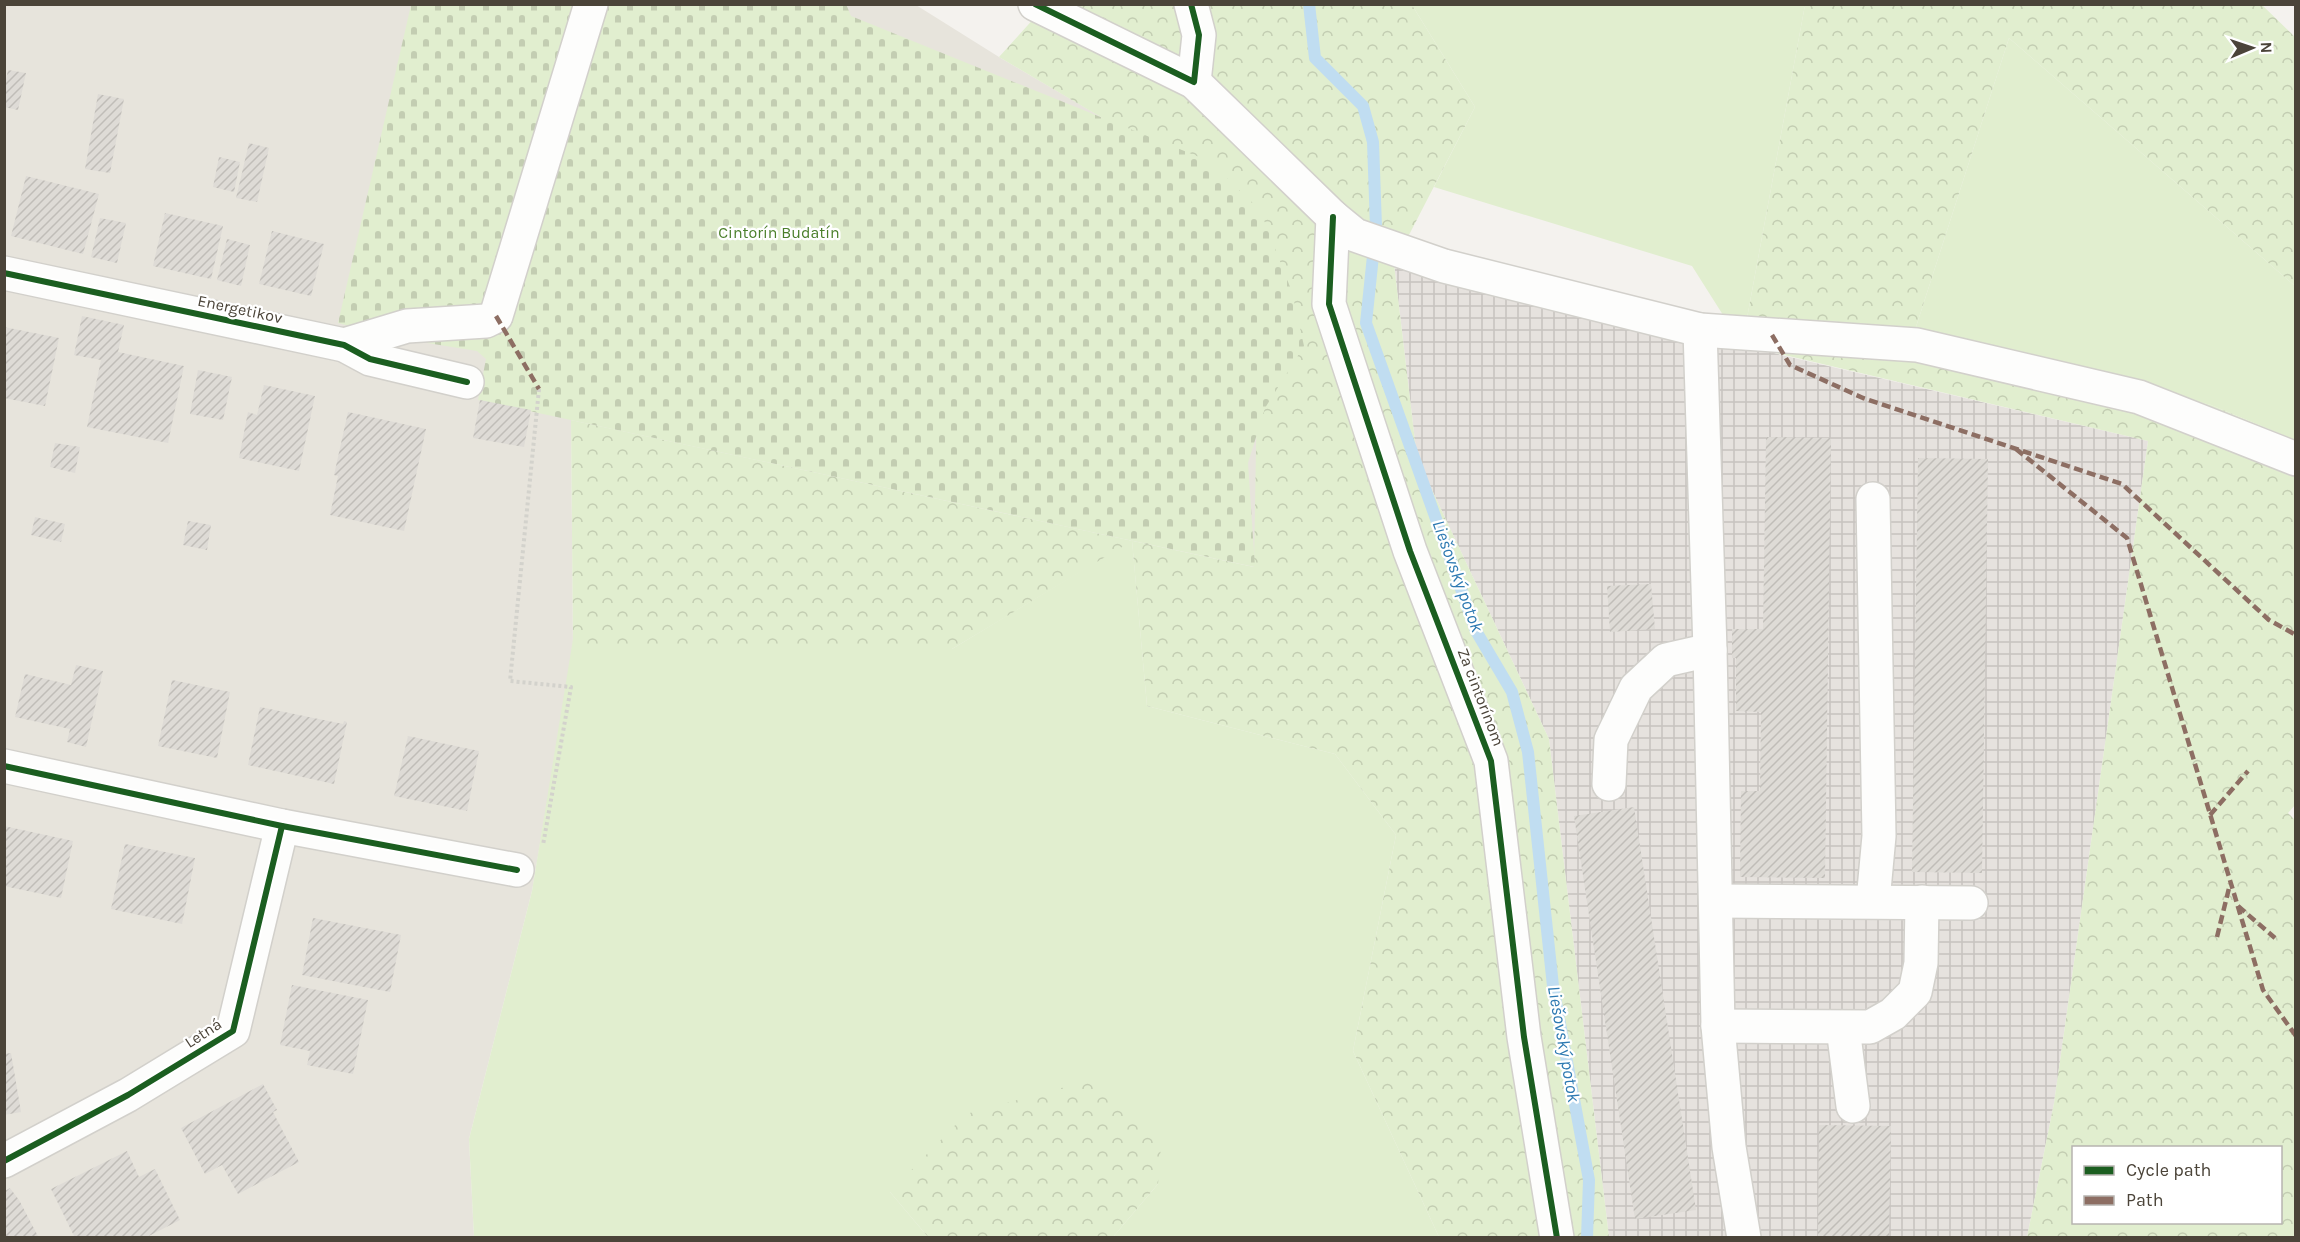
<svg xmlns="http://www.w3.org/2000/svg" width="2300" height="1242" font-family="Karla,sans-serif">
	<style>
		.residential { fill: #e7e4dc }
		.industrial { fill: url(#industrial-grid) }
		.grass { fill: #e1eecf }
		.forest { fill: url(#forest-crowns); fill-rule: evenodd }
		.cemetery { fill: url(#cemetery-stones) }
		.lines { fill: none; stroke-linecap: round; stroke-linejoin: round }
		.stream { stroke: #c0ddf1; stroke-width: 12 }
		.building { fill: url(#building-hatch) }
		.minor-casing { stroke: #d2d0cb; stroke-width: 36 }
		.path { stroke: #d3d2cc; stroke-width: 4; stroke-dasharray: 3 3; stroke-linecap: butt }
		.minor { stroke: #fdfdfc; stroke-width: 33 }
		.quiet { stroke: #8d6e63; stroke-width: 4.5; stroke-dasharray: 9 4.5; stroke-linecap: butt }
		.cycleway-casing { stroke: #fff; stroke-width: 10 }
		.cycleway { stroke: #1b5e20; stroke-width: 6 }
		.labels { text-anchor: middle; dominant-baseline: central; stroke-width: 4.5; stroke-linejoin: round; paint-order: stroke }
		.park-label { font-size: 16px; fill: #4a7f2a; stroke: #fff }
		.street-label { font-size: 16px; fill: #4b4439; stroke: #fff }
		.water-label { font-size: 18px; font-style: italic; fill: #2e7ab2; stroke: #fff }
	</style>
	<defs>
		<pattern id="industrial-grid" width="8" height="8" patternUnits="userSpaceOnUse" patternTransform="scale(1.5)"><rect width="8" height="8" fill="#e6e2de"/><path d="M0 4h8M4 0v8" fill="none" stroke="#c7c3bf"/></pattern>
		<pattern id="forest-crowns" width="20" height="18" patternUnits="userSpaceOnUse" patternTransform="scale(1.5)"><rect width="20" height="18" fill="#e1eecf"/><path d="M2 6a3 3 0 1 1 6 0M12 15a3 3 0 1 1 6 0" fill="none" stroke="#c3cdb2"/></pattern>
		<pattern id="cemetery-stones" width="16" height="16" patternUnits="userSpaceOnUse" patternTransform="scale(1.5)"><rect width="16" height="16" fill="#e1eecf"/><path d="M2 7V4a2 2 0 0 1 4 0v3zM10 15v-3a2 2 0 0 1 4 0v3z" fill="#c3cdb2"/></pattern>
		<pattern id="building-hatch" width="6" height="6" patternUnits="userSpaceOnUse" patternTransform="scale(1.5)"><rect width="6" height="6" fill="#dedbd6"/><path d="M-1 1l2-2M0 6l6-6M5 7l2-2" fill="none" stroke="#c0bdb8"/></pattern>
	</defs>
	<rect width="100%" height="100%" fill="#f4f2ee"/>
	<path class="residential" d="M 5,5 L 916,5 L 999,57 L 1260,210 L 1255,567 L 571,420 L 573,649 L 532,891 L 469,1139 L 474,1237 L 5,1238 Z"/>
	<path class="industrial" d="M 1394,264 L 2148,441 L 2054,1103 L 2027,1237 L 1609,1237 L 1549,739 L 1417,458 Z"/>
	<g class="grass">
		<path d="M 1412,5 L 1805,5 L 1742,345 L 1692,266 L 1434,187 L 1475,107 Z"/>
		<path d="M 2009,38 L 2295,286 L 2295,440 L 2211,405 L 1915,330 Z"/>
		<path d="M 1132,540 L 1147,706 L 1335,754 L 1396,835 L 1353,1051 L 1439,1237 L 1113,1237 L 1158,1184 L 890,1192 L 928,1237 L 474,1237 L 469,1139 L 532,891 L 573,639 L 952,649 Z"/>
	</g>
	<g class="forest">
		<path d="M 1046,5 L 1412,5 L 1475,107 L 1394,264 L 1417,458 L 1549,739 L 1609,1237 L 1439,1237 L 1353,1051 L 1396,835 L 1335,754 L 1147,706 L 1132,541 L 952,649 L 573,649 L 571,420 L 1254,567 L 1260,211 L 999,57 Z"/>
		<path d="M 1805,5 L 2262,5 L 2295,37 L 2295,286 L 2009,38 L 1915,330 L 2211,405 L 2295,440 L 2296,804 L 2288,813 L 2296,821 L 2295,1237 L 2027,1237 L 2054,1103 L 2148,441 L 1742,345 ZM 2074,1148 L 2280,1148 L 2280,1222 L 2074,1222 Z"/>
		<path d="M 1087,1081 L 1161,1146 L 1158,1184 L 1113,1237 L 928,1237 L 890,1192 L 966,1114 Z"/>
	</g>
	<path class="cemetery" d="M 846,4 L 851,16 L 1209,161 L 1260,210 L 1292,292 L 1304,346 L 1265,408 L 1248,463 L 1255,567 L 478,400 L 486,359 L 477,351 L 396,338 L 338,323 L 411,5 Z"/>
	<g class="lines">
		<path class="stream" d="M 1309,4 L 1315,58 L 1363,106 L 1373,142 L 1376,227 L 1366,323 L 1476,631 L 1512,692 L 1528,752 L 1553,986 L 1589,1180 L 1587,1238"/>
	</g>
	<g class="building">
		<path d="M 8,70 L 26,73 L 18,110 L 4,107 L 4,89 Z"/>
		<path d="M 98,94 L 124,99 L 110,173 L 85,169 Z"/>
		<path d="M 249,143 L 269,148 L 257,202 L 236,198 Z"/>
		<path d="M 219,157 L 240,162 L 234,192 L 213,187 Z"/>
		<path d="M 26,176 L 99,194 L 83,254 L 11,236 Z"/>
		<path d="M 165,213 L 223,226 L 211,279 L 153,266 Z"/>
		<path d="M 100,218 L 126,223 L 117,263 L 91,257 Z"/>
		<path d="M 272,231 L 324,244 L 311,296 L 259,284 Z"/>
		<path d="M 227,239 L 250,245 L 241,286 L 217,280 Z"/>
		<path d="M 82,316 L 124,325 L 118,352 L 184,366 L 168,443 L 87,427 L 101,360 L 74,355 Z"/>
		<path d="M 4,327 L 59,338 L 45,406 L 4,398 Z"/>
		<path d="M 198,370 L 232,377 L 223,420 L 190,414 Z"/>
		<path d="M 264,385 L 315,396 L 299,471 L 239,458 L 248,412 L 257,415 Z"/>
		<path d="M 480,400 L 531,410 L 524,447 L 473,438 Z"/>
		<path d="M 348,412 L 426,429 L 404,531 L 330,515 L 338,476 L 334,475 Z"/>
		<path d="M 1766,437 L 1831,438 L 1825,878 L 1740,877 L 1741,791 L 1760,791 L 1761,712 L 1736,711 L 1736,658 L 1732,658 L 1732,629 L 1763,629 Z"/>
		<path d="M 55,443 L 80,447 L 75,473 L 50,467 Z"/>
		<path d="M 1918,458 L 1988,459 L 1982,873 L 1912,872 Z"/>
		<path d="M 35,517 L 65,524 L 61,542 L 31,535 Z"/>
		<path d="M 188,521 L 211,525 L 207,550 L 183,545 Z"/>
		<path d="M 1651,584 L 1655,629 L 1610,632 L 1607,586 Z"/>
		<path d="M 76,665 L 103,671 L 86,747 L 67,742 L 70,729 L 15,717 L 25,674 L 71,685 Z"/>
		<path d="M 172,680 L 230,692 L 217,758 L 158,746 Z"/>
		<path d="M 260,707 L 343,724 L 344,721 L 347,722 L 334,784 L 248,765 Z"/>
		<path d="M 408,736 L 479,751 L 467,811 L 394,796 Z"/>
		<path d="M 1634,807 L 1696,1210 L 1635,1219 L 1574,816 Z"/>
		<path d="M 4,826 L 73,841 L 61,898 L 4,886 Z"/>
		<path d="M 125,844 L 195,858 L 182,924 L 111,909 Z"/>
		<path d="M 313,918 L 401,935 L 390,992 L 302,975 Z"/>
		<path d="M 292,985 L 368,1000 L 353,1074 L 307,1065 L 310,1051 L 280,1045 Z"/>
		<path d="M 11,1053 L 21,1112 L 4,1115 L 4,1054 Z"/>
		<path d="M 263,1084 L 277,1110 L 273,1112 L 299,1162 L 238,1194 L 222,1165 L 205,1174 L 181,1128 Z"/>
		<path d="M 1819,1125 L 1891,1126 L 1889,1238 L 1818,1238 Z"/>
		<path d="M 127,1151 L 139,1177 L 155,1169 L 180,1220 L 145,1238 L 75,1238 L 51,1189 Z"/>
		<path d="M 10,1188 L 19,1200 L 39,1238 L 4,1238 L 4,1216 L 6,1215 L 5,1211 L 5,1191 Z"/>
	</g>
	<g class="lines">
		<g class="minor-casing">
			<g id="minor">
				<path d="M 1035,4 L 1194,82 L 1333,217 L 1355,235 L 1444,266 L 1700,330 L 1917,345 L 2139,397 L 2296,459"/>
				<path d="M 1191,4 L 1199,35 L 1194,82"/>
				<path d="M 1333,217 L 1329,304 L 1410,551 L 1491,761 L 1524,1037 L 1557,1238"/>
				<path d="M 4,273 L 344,345 L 370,359 L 467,382"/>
				<path d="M 1700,330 L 1710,650 L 1718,1026 L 1729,1147 L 1744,1238"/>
				<path d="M 344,345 L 407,326 L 486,321 L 496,316 L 591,4"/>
				<path d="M 1873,499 L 1879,836 L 1873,901"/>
				<path d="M 4,766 L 282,826 L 517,870"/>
				<path d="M 1609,784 L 1611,740 L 1636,688 L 1666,660 L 1710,650"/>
				<path d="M 1716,901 L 1971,903"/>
				<path d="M 1718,1026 L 1870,1027 L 1893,1014 L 1915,992 L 1921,963 L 1922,902"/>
				<path d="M 1843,1028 L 1853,1106"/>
				<path d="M 4,1161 L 128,1095 L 233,1031 L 282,826"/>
			</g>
		</g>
		<path class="path" d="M 539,389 L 510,681 L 571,687 L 543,845"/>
		<use href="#minor" class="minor"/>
		<g class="quiet">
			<path d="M 496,316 L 539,389"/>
			<path d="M 1772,335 L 1790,365 L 1863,398 L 2122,484 L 2269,620 L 2296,635"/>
			<path d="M 2016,449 L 2127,538 L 2263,990 L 2296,1036"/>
			<path d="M 2210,815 L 2248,771"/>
			<path d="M 2238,906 L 2275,938"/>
			<path d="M 2217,937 L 2230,884"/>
		</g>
		<g class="cycleway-casing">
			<g id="cycleway">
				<path d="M 1035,4 L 1194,82 L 1199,35 L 1191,4"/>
				<path d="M 1333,217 L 1329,304 L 1410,551 L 1491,761 L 1524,1037 L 1557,1238"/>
				<path d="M 4,273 L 344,345 L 370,359 L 467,382"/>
				<path d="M 4,766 L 282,826 L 517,870"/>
				<path d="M 4,1161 L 128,1095 L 233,1031 L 282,826"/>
			</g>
		</g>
		<use href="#cycleway" class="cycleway"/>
	</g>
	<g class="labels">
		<g class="park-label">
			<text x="779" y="232">Cintorín Budatín</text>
		</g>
		<g class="street-label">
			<text transform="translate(240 309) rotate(12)">Energetikov</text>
			<text transform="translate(1481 697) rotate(69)">Za cintorínom</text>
			<text transform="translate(203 1033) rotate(-33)">Letná</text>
		</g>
		<g class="water-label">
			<text transform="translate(1458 576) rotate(70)">Liešovský potok</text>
			<text transform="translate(1564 1044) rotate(80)">Liešovský potok</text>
		</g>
	</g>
	<rect width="2300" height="1242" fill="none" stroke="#4b4439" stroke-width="12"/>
	<rect x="2072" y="1146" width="210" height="78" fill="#ffffff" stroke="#b7b4b0" stroke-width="1.5"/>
	<rect x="2084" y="1166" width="30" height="9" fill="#1b5e20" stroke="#b7b4b0" stroke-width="1.5"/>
	<text x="2126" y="1176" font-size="18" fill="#4b4439">Cycle path</text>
	<rect x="2084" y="1196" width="30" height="9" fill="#8d6e63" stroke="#b7b4b0" stroke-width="1.5"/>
	<text x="2126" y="1206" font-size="18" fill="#4b4439">Path</text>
	<g transform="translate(2252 48) rotate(88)" stroke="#ffffff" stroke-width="4.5" paint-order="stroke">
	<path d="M0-4.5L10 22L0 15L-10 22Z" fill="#4b4439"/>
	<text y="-9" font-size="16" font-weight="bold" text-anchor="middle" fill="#4b4439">N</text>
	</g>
</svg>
